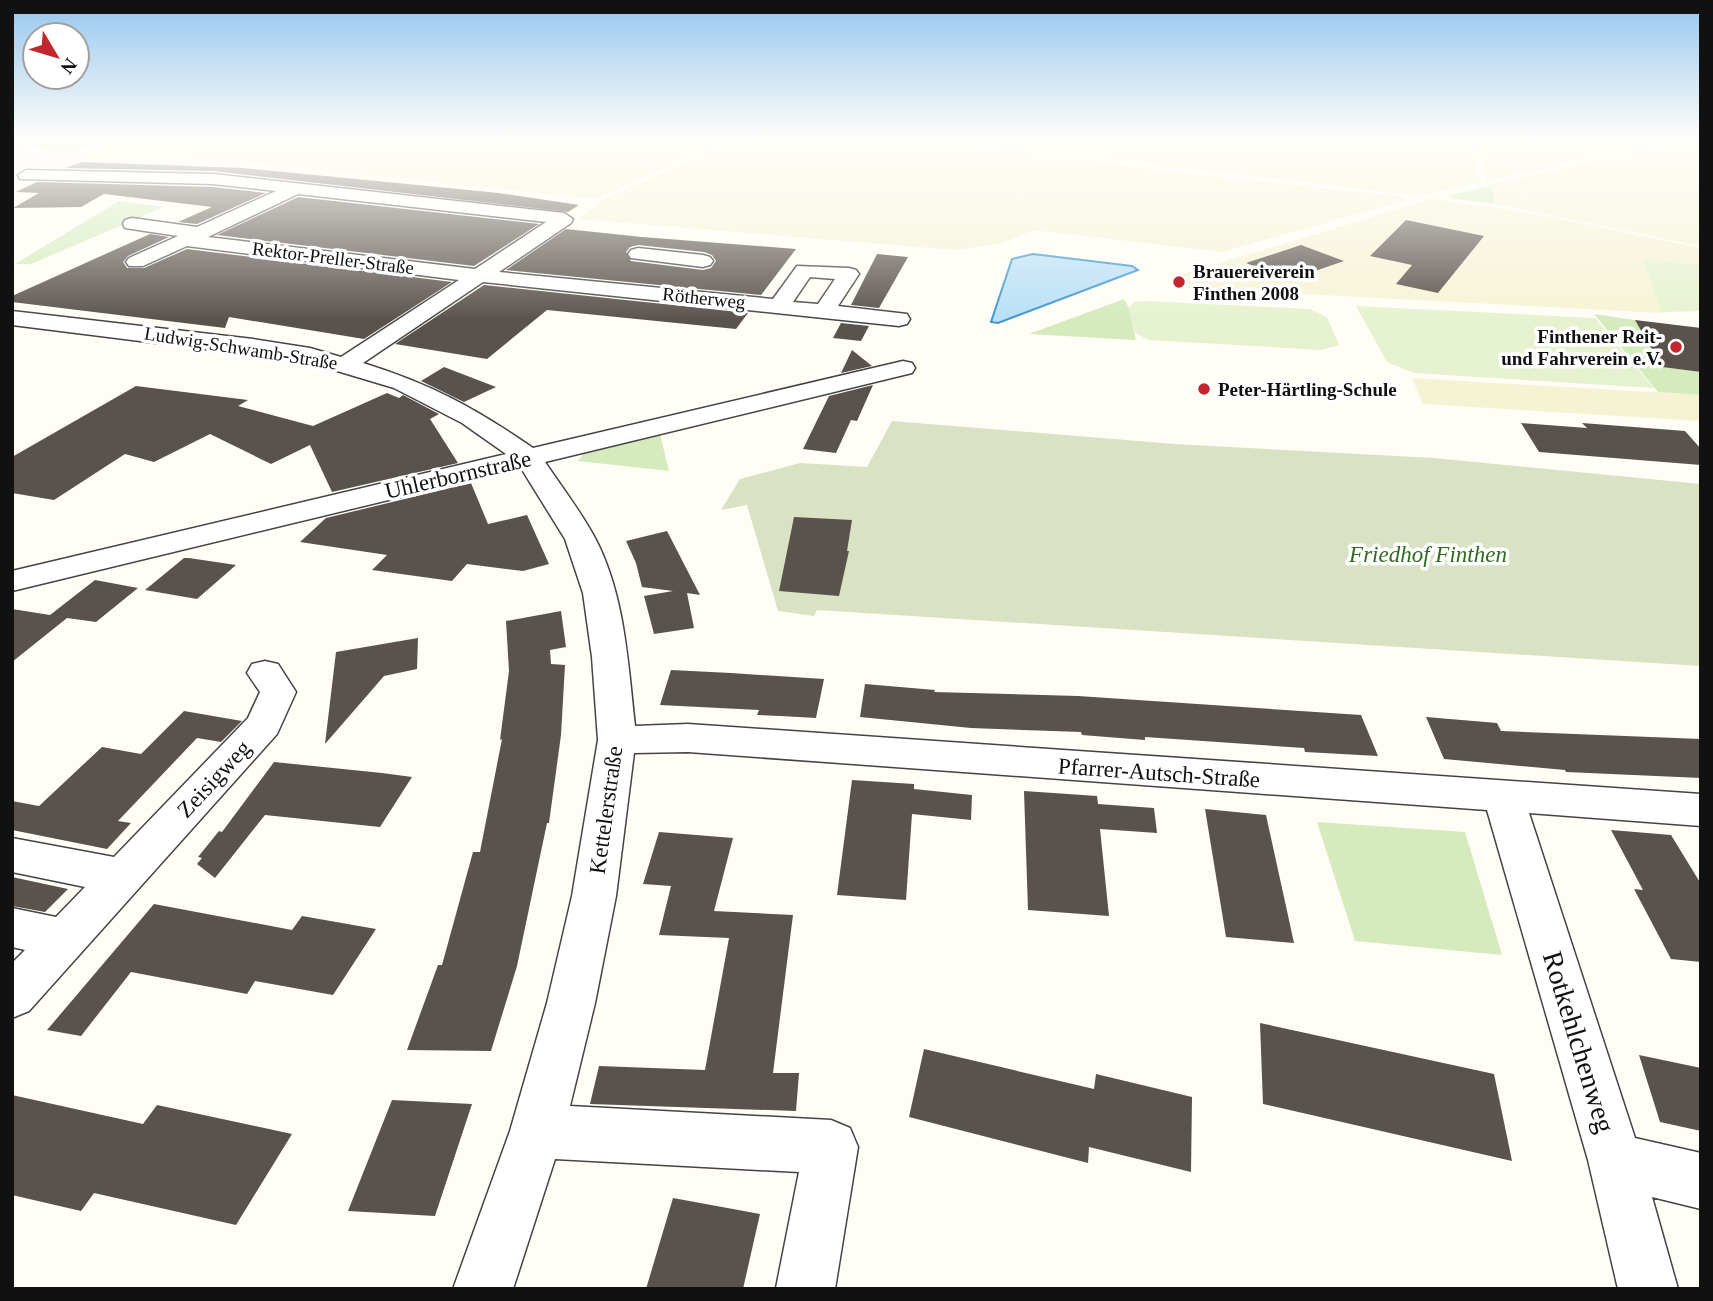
<svg xmlns="http://www.w3.org/2000/svg" width="1713" height="1301" font-family="'Times New Roman',serif">
	<style>
		.farmland { fill: #f6f3d4 }
		.green { fill: #d5ebbd }
		.cemetery { fill: #d9e3c4 }
		.pitch { fill: #e6f2cf }
		.water { fill: #b9e0f7; stroke: #3f96cf; stroke-width: 2 }
		.building { fill: #5a524d; fill-rule: evenodd }
		.lines { fill: none; stroke-linecap: round; stroke-linejoin: round }
		.minor-casing { stroke: #444; stroke-width: 3 }
		.minor { fill: #fff; fill-rule: evenodd }
		.poi-dot { fill: #c4262e; stroke: #fff; stroke-width: 2.5 }
		.labels { text-anchor: middle; dominant-baseline: central; stroke-width: 7; stroke-linejoin: round; paint-order: stroke }
		.far-street-label { font-size: 19px; fill: #111; stroke: #fff }
		.far-poi-label { font-size: 19px; font-weight: bold; fill: #111; stroke: #fff; text-anchor: start }
		.street-label { font-size: 23px; fill: #111; stroke: #fff }
		.park-label { font-size: 23px; font-style: italic; fill: #2f6b1f; stroke: #fff }
		.near-street-label { font-size: 28px; fill: #111; stroke: #fff }
	</style>
	<rect width="100%" height="100%" fill="#fffdf5"/>
	<g class="farmland">
		<path d="M 119,139 L 728,139 L 595,199 L 232,161 L 80,155 Z"/>
		<path d="M 739,139 L 919,139 L 1222,178 L 1400,196 L 1406,200 L 1222,252 L 1034,230 L 1002,243 L 955,250 L 578,219 L 603,200 Z"/>
		<path d="M 942,139 L 1474,139 L 1480,182 L 1420,196 Z"/>
		<path d="M 1478,139 L 1674,139 L 1486,181 Z"/>
		<path d="M 1694,139 L 1701,139 L 1701,246 L 1495,204 L 1491,185 Z"/>
		<path d="M 1432,199 L 1529,213 L 1701,248 L 1701,265 L 1643,259 L 1663,313 L 1187,288 L 1190,285 L 1185,279 L 1173,277 Z"/>
		<path d="M 1412,378 L 1701,395 L 1701,421 L 1423,404 Z"/>
	</g>
	<g class="green">
		<path d="M 19,139 L 112,140 C 86,151 43,158 19,139 Z"/>
		<path d="M 1491,185 L 1495,204 L 1455,199 L 1447,196 Z"/>
		<path d="M 119,201 L 164,207 L 31,264 L 15,264 Z"/>
		<path d="M 1124,299 L 1129,308 L 1136,340 L 1029,334 Z"/>
		<path d="M 1594,314 L 1635,320 L 1662,367 L 1701,372 L 1701,395 L 1658,392 Z"/>
		<path d="M 660,434 L 669,471 L 578,461 L 585,452 Z"/>
		<path d="M 1317,822 L 1465,832 L 1502,955 L 1355,941 Z"/>
	</g>
	<path class="cemetery" d="M 892,421 L 1175,444 L 1434,458 L 1701,484 L 1701,666 L 817,610 L 814,616 L 778,611 L 747,505 L 721,510 L 740,479 L 800,463 L 867,467 Z"/>
	<g class="pitch">
		<path d="M 1643,259 L 1701,265 L 1701,311 L 1662,312 Z"/>
		<path d="M 1146,301 L 1310,309 L 1327,317 L 1339,345 L 1322,350 L 1149,340 L 1135,333 L 1129,308 L 1134,302 Z"/>
		<path d="M 1356,306 L 1595,318 L 1654,388 L 1414,373 L 1387,362 Z"/>
	</g>
	<path class="water" d="M 1033,254 L 1132,266 L 1138,270 L 998,323 L 991,322 L 1012,259 Z"/>
	<g class="building">
		<path d="M 82,162 L 243,168 L 499,193 L 579,205 L 568,212 L 213,171 L 65,168 Z"/>
		<path d="M 37,182 L 213,187 L 266,193 L 197,224 L 178,222 L 212,207 L 104,194 L 81,207 L 13,208 L 39,193 L 16,192 Z"/>
		<path d="M 298,197 L 539,224 L 474,266 L 217,235 Z"/>
		<path d="M 1406,220 L 1484,236 L 1438,293 L 1396,284 L 1412,265 L 1370,256 Z"/>
		<path d="M 566,229 L 642,237 L 796,249 L 761,295 L 506,270 ZM 638,245 L 704,252 L 712,255 L 716,261 L 711,268 L 703,270 L 631,261 L 626,252 L 630,247 Z"/>
		<path d="M 150,234 L 169,237 L 128,256 L 123,262 L 127,268 L 144,268 L 187,249 L 452,282 L 364,339 L 229,317 L 225,328 L 12,302 L 12,296 Z"/>
		<path d="M 1301,245 L 1344,261 L 1289,280 L 1246,263 Z"/>
		<path d="M 877,254 L 908,257 L 879,308 L 851,305 Z"/>
		<path d="M 484,285 L 748,313 L 736,329 L 547,310 L 487,359 L 395,344 Z"/>
		<path d="M 1635,320 L 1701,328 L 1701,372 L 1662,367 Z"/>
		<path d="M 841,323 L 869,326 L 861,341 L 833,338 Z"/>
		<path d="M 852,350 L 872,366 L 841,373 Z"/>
		<path d="M 444,367 L 496,387 L 464,402 L 421,381 Z"/>
		<path d="M 873,385 L 857,421 L 851,420 L 836,453 L 803,449 L 829,396 Z"/>
		<path d="M 136,386 L 248,400 L 238,406 L 313,426 L 387,393 L 399,398 L 403,395 L 439,414 L 430,419 L 458,463 L 332,492 L 310,445 L 271,464 L 210,434 L 154,462 L 125,454 L 54,500 L 12,493 L 12,457 Z"/>
		<path d="M 1521,423 L 1587,428 L 1582,423 L 1685,431 L 1701,449 L 1701,465 L 1539,452 Z"/>
		<path d="M 471,483 L 488,524 L 527,515 L 549,564 L 523,571 L 467,564 L 452,581 L 372,570 L 387,555 L 300,542 L 326,518 Z"/>
		<path d="M 794,517 L 852,520 L 847,551 L 849,551 L 839,596 L 779,591 Z"/>
		<path d="M 667,531 L 700,595 L 687,593 L 694,628 L 654,634 L 644,596 L 673,591 L 642,587 L 636,563 L 626,541 Z"/>
		<path d="M 184,558 L 189,558 L 236,565 L 197,599 L 145,590 Z"/>
		<path d="M 95,580 L 138,588 L 96,622 L 67,618 L 12,662 L 12,609 L 50,615 Z"/>
		<path d="M 561,611 L 566,647 L 550,650 L 551,664 L 565,665 L 561,735 L 549,823 L 547,823 L 517,966 L 491,1051 L 407,1050 L 438,965 L 442,965 L 473,852 L 480,852 L 502,739 L 500,740 L 509,671 L 506,621 Z"/>
		<path d="M 418,638 L 417,669 L 384,676 L 325,744 L 336,652 Z"/>
		<path d="M 671,670 L 731,673 L 824,679 L 816,718 L 781,716 L 757,715 L 759,710 L 660,705 Z"/>
		<path d="M 865,684 L 935,690 L 934,692 L 1078,696 L 1361,715 L 1378,756 L 1305,752 L 1304,748 L 1145,737 L 1145,740 L 1082,735 L 1081,732 L 971,728 L 860,717 Z"/>
		<path d="M 184,711 L 242,721 L 221,742 L 197,738 L 118,821 L 131,823 L 107,849 L 12,830 L 12,801 L 39,806 L 102,747 L 141,754 Z"/>
		<path d="M 1426,717 L 1497,723 L 1501,731 L 1701,739 L 1701,778 L 1566,772 L 1565,770 L 1444,759 Z"/>
		<path d="M 274,762 L 382,773 L 412,777 L 380,827 L 265,815 L 215,878 L 197,864 L 202,858 L 198,857 L 219,831 L 222,832 Z"/>
		<path d="M 852,780 L 914,784 L 914,789 L 972,795 L 971,820 L 912,814 L 906,900 L 837,895 Z"/>
		<path d="M 1024,791 L 1097,796 L 1098,804 L 1154,808 L 1157,833 L 1100,829 L 1109,916 L 1028,910 Z"/>
		<path d="M 1205,809 L 1266,815 L 1294,943 L 1226,937 Z"/>
		<path d="M 1611,830 L 1671,835 L 1701,884 L 1701,962 L 1671,959 L 1634,889 L 1643,890 Z"/>
		<path d="M 659,832 L 733,838 L 714,911 L 793,915 L 773,1073 L 799,1073 L 796,1111 L 590,1104 L 599,1066 L 705,1070 L 729,938 L 659,935 L 671,886 L 643,884 Z"/>
		<path d="M 12,877 L 68,889 L 45,912 L 12,906 Z"/>
		<path d="M 154,904 L 292,930 L 302,916 L 376,929 L 333,995 L 255,981 L 247,994 L 131,972 L 81,1036 L 47,1030 Z"/>
		<path d="M 1260,1023 L 1494,1074 L 1512,1161 L 1263,1104 Z"/>
		<path d="M 924,1049 L 1094,1089 L 1096,1074 L 1192,1097 L 1191,1172 L 1089,1147 L 1088,1163 L 909,1117 Z"/>
		<path d="M 1639,1055 L 1701,1068 L 1701,1131 L 1660,1122 Z"/>
		<path d="M 12,1095 L 143,1124 L 157,1105 L 292,1134 L 236,1225 L 94,1193 L 81,1211 L 12,1195 Z"/>
		<path d="M 392,1100 L 472,1104 L 435,1216 L 348,1211 Z"/>
		<path d="M 673,1198 L 760,1214 L 743,1289 L 646,1289 Z"/>
	</g>
	<g class="lines">
		<g class="minor-casing">
			<g id="minor">
				<path d="M 26,170 L 213,174 L 564,213 L 573,219 L 571,223 L 499,272 L 773,299 L 797,266 L 849,268 L 856,270 L 859,274 L 838,306 L 907,314 L 910,319 L 907,324 L 899,326 L 483,282 L 363,363 C 431,384 475,408 533,448 L 903,361 L 912,363 L 915,368 L 912,373 L 545,462 C 562,487 581,512 595,538 C 625,595 628,664 635,726 L 688,724 L 1701,794 L 1701,826 L 1529,813 L 1635,1138 L 1701,1153 L 1701,1209 L 1652,1197 L 1678,1289 L 1618,1289 L 1588,1160 L 1487,810 L 688,752 L 634,753 L 616,896 L 595,1003 L 570,1106 L 831,1120 L 850,1128 L 858,1147 L 835,1289 L 776,1288 L 799,1172 L 555,1159 L 513,1289 L 453,1289 L 510,1131 L 547,1003 L 572,896 L 598,740 L 592,657 L 583,593 L 565,539 L 521,468 L 12,591 L 12,571 L 506,454 L 462,423 L 394,388 L 307,362 L 12,325 L 12,311 L 253,339 L 310,348 L 341,357 L 459,280 L 187,246 L 143,266 L 129,266 L 126,262 L 129,258 L 178,236 L 125,228 L 123,224 L 125,220 L 132,218 L 197,227 L 276,191 L 213,184 L 20,179 L 18,175 ZM 298,194 L 546,222 L 475,269 L 208,237 ZM 810,277 L 835,279 L 818,304 L 793,302 Z"/>
				<path d="M 638,248 L 703,255 L 710,257 L 713,261 L 710,265 L 703,267 L 631,258 L 628,254 L 631,250 Z"/>
				<path d="M 265,661 L 278,664 L 296,692 L 277,734 L 29,1011 L 12,1018 L 12,963 L 25,950 L 12,947 L 12,908 L 56,917 L 85,887 L 12,872 L 12,838 L 114,857 L 248,718 L 260,692 L 247,673 L 252,664 Z"/>
			</g>
		</g>
		<use href="#minor" class="minor"/>
	</g>
	<linearGradient id="sky" x2="0" y2="1"><stop stop-color="#95c6ee"/><stop offset="0.43" stop-color="#fffefa"/><stop offset="1" stop-color="#fffefa" stop-opacity="0"/></linearGradient>
	<rect width="1713" height="321" fill="url(#sky)"/>
	<g class="poi-dot">
		<circle cx="1179" cy="282" r="7"/>
		<circle cx="1676" cy="347" r="7"/>
		<circle cx="1204" cy="389" r="7"/>
	</g>
	<g class="labels">
		<g class="far-street-label">
			<text transform="translate(333 258) rotate(7)">Rektor-Preller-Straße</text>
			<text transform="translate(704 298) rotate(6)">Rötherweg</text>
			<text transform="translate(241 348) rotate(9)">Ludwig-Schwamb-Straße</text>
		</g>
		<g class="far-poi-label">
			<text x="1193" y="271">Brauereiverein<tspan x="1193" dy="22">Finthen 2008</tspan></text>
			<text x="1662" y="336" text-anchor="end">Finthener Reit-<tspan x="1662" dy="22">und Fahrverein e.V.</tspan></text>
			<text x="1218" y="389">Peter-Härtling-Schule</text>
		</g>
		<g class="street-label">
			<text transform="translate(458 475) rotate(-13)">Uhlerbornstraße</text>
			<text transform="translate(1159 773) rotate(4)">Pfarrer-Autsch-Straße</text>
			<text transform="translate(214 779) rotate(-47)">Zeisigweg</text>
			<text transform="translate(606 810) rotate(-82)">Kettelerstraße</text>
		</g>
		<g class="park-label">
			<text x="1428" y="554">Friedhof Finthen</text>
		</g>
		<g class="near-street-label">
			<text transform="translate(1579 1042) rotate(73)">Rotkehlchenweg</text>
		</g>
	</g>
	<rect width="1713" height="1301" fill="none" stroke="#111111" stroke-width="28"/>
	<g transform="translate(56 56) rotate(128)"><circle r="33" fill="#ffffff" stroke="#a0a0a0" stroke-width="2"/>
	<path d="M0-5L12 26L0 18L-12 26Z" fill="#c4262e"/>
	<text y="-10" font-size="19" font-weight="bold" text-anchor="middle" fill="#111111">N</text>
	</g>
</svg>
